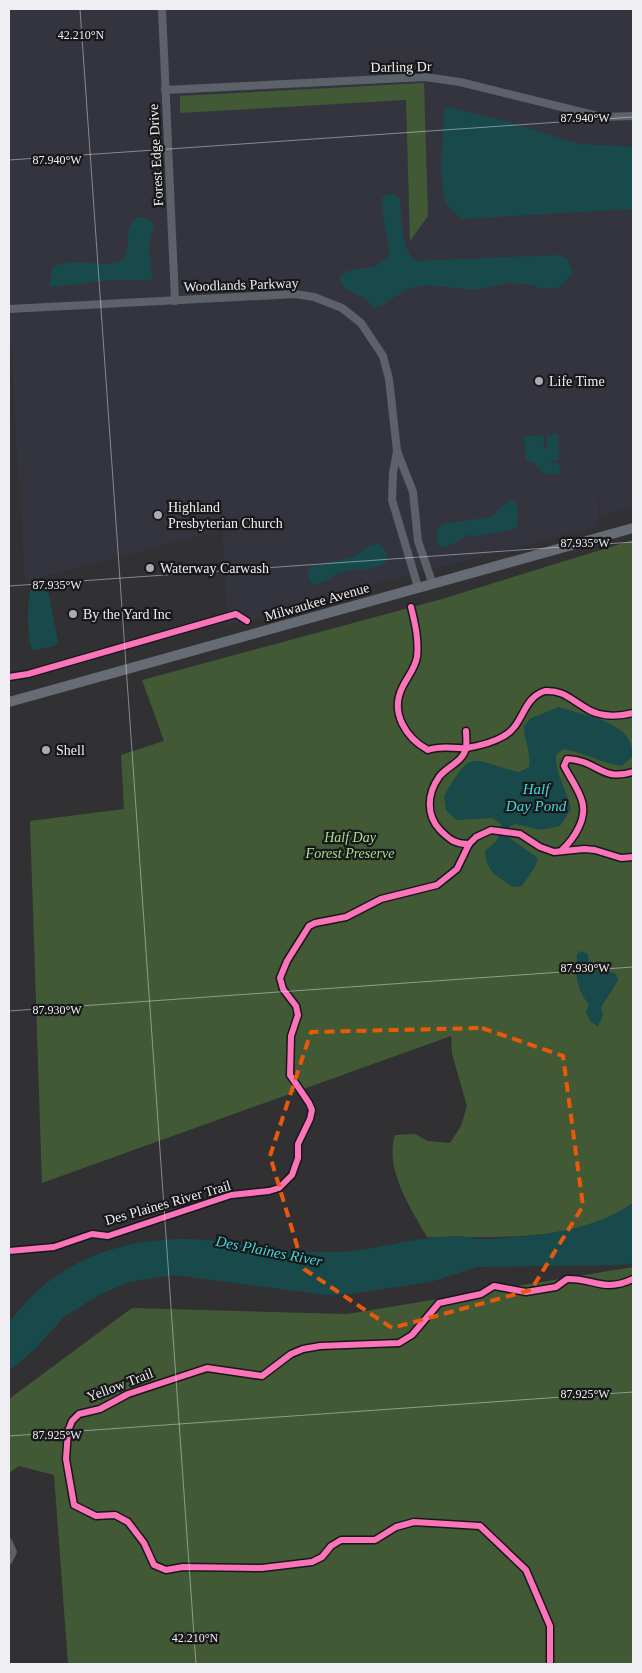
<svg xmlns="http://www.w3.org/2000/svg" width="642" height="1673" font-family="Georgia,serif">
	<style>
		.built { fill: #34343f }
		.green { fill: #415935; fill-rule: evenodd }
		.water { fill: #194a4b }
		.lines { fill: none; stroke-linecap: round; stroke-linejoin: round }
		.minor { stroke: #5d626a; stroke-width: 6 }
		.tertiary { stroke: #5d626a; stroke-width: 8 }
		.primary { stroke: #666b74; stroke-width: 10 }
		.cycleway-casing { stroke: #18181b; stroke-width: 9 }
		.cycleway { stroke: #fb73b8; stroke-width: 6 }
		.marked { fill: none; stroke: #e8590c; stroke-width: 4; stroke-dasharray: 10 6; stroke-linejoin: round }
		.ticks { fill: none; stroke: #efeff3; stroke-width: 1; stroke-opacity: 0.45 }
		.poi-dot { fill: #acacb0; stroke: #18181b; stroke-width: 2 }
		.labels { text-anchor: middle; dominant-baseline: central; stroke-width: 4.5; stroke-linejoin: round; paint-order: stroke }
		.street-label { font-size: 14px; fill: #efeff3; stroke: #18181b }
		.poi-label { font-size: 14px; fill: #efeff3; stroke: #18181b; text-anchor: start }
		.park-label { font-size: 14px; font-style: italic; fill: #aadf8e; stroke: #18181b }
		.water-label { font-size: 15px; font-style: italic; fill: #45d7dc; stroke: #18181b }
		.ticks-label { font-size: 12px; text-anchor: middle; fill: #efeff3; stroke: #18181b; stroke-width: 4.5; stroke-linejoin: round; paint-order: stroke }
	</style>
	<rect width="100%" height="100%" fill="#313134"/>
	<path class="built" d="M 9,9 L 633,9 L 633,506 L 600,517 L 596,441 L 599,526 L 387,581 L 228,627 L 222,530 L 25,581 L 9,317 Z"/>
	<g class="green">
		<path d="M 424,83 L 428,216 L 410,241 L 406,100 L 180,113 L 180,96 Z"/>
		<path d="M 633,540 L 633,1203 C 575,1244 494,1236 427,1237 C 411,1209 384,1169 395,1135 L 415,1134 L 428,1141 L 450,1143 L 461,1126 L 467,1106 L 452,1054 L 451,1036 L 42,1183 L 30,821 L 124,809 L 121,755 L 164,741 L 142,680 L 442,599 ZM 618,980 L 601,1007 L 602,1015 L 586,1012 L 589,1004 Z"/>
		<path d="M 633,1267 L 633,1664 L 68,1664 L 54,1475 L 19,1466 L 9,1473 L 9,1399 L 132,1308 L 347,1314 Z"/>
	</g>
	<g class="water">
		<path d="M 445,106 L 502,120 L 580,144 L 633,147 L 633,209 L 463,219 C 455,213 446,207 444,196 C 439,174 443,129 445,106 Z"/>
		<path d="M 387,194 L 393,194 L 400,199 C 402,219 400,248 416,261 L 558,255 L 567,259 L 573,272 L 565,283 L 557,288 L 541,289 L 527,284 L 509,283 L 477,290 L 425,285 L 407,289 L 381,306 L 374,307 L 365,299 L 343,287 L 339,276 C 356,263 373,275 389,255 C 388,235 382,218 382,198 Z"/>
		<path d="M 137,217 L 143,217 L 154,224 L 149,248 L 152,280 C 135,281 118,279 101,281 C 83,283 67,287 50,286 L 52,267 C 76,256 105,270 124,259 C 133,242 121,232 137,217 Z"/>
		<path d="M 558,434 L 559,460 L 547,462 L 559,463 L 560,474 L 543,474 L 535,463 L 526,460 L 524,436 L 543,435 L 544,448 L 547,448 L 547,435 Z"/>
		<path d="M 509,500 L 515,501 C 519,509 519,522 515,529 L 473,537 L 471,534 L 446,547 L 438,546 L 436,532 L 443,524 L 491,517 Z"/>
		<path d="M 379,544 C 407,573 355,567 339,573 C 331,577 324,583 314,585 C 307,579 306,574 311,566 L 354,557 L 369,546 Z"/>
		<path d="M 36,587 L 47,590 L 49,595 L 58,641 L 55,646 L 33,650 C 26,639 28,603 30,590 Z"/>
		<path d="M 559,707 C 586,717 633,720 633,756 L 622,766 C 601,763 583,752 563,749 L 556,755 C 555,773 567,791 571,809 L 560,826 L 541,830 L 515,824 L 509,827 L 508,837 L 538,858 L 535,867 L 522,886 L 513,887 C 498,877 485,871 485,851 C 495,843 502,837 501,824 L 493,818 L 456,820 L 446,810 L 444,796 C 474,745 470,761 519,772 L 529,767 C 531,752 524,741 524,726 L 531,718 Z"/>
		<path d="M 581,951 L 588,954 L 589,964 C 598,972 606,969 616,974 L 618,980 L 601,1007 L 603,1015 L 598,1027 L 590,1021 L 586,1012 L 589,1004 C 575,990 576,972 577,954 Z"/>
		<path d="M 633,1203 L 633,1263 L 622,1265 L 477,1267 L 430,1282 L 350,1294 L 326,1295 L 174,1275 L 129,1282 L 99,1295 L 64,1317 L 34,1350 L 9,1371 L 9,1322 C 21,1308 33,1293 48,1282 C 96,1245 158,1234 217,1241 C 257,1245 298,1253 338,1252 C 379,1250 417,1236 458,1236 C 465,1236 473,1239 480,1239 C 530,1237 591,1233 633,1203 Z"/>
	</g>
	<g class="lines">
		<path class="minor" d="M 9,1541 L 14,1552 L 9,1562"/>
		<g class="tertiary">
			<path d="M 162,9 L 175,301"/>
			<path d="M 165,90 L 425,77 L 460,82 L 602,117 L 633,116"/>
			<path d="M 9,309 L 295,294 L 314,297 L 342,308 L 361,323 L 383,356 L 389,379 L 397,451 L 413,492 L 418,541 L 432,582"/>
			<path d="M 397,451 L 393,473 L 392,500 L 418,587"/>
		</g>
		<path class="primary" d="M 9,702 L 633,528"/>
		<g class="cycleway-casing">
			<g id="cycleway">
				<path d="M 411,607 C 415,623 419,640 417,657 C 415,669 407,677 402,688 C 390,713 406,738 428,750 C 443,745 452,749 467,748 C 478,746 494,742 504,736 C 524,725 522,698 545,691 C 563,690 570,699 584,707 C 598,717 617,717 633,713"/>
				<path d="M 9,677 L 28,674 L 236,614 L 247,621"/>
				<path d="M 466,731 C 466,736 467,742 466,747 C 464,762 447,766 439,777 C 427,794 426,815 440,830 C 450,840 455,844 469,844"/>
				<path d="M 561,851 C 574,839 589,817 581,798 C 577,787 569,776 564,766 L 567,759 C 598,760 600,782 633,772"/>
				<path d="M 9,1251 L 54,1247 L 92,1234 L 108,1236 L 231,1195 L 269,1191 L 279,1188 L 292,1175 L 298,1158 L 298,1144 L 310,1119 L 312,1110 L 309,1103 L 290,1075 L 291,1036 L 298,1015 L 296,1006 L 283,989 L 280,978 L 287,961 L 309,926 L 315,923 L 346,917 L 381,899 L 437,885 L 457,869 L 469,844 L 476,837 L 491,830 L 520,834 L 540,847 L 554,852 L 584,849 L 595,850 L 621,858 L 633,857"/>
				<path d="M 550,1664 L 550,1626 L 526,1570 L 480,1526 L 414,1522 L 396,1527 L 375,1540 L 341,1540 L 331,1546 L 322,1557 L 312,1562 L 262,1568 L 183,1567 L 166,1570 L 154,1565 L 144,1543 L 128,1522 L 115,1515 L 96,1516 L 74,1505 L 66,1459 L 68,1431 L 72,1421 L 79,1414 L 100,1409 L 128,1394 L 207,1368 L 262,1376 L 291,1354 L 303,1349 L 320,1346 L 399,1343 L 412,1335 L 439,1303 L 481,1294 L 494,1286 L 526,1292 L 556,1287 L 567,1279 C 594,1278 603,1293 633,1279"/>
			</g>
		</g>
		<use href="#cycleway" class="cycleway"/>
	</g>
	<path class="marked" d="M 482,1028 L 563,1056 L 583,1206 L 531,1290 L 392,1328 L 304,1269 L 270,1156 L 311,1032 Z"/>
	<path class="ticks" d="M 80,9 L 196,1664M 9,160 L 633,117M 9,586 L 633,542M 9,1011 L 633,967M 9,1436 L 633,1392"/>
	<g class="poi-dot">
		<circle cx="539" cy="381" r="5"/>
		<circle cx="158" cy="515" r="5"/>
		<circle cx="150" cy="568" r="5"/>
		<circle cx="73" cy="614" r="5"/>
		<circle cx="46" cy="750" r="5"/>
	</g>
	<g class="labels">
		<g class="street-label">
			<text transform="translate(401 67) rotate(-1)">Darling Dr</text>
			<text transform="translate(156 155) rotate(-93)">Forest Edge Drive</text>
			<text transform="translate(241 285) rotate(-2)">Woodlands Parkway</text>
			<text transform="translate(317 602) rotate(-16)">Milwaukee Avenue</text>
			<text transform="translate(168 1203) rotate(-16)">Des Plaines River Trail</text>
			<text transform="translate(120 1385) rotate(-21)">Yellow Trail</text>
		</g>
		<g class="poi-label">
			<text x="549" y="381">Life Time</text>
			<text x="168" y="507">Highland<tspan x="168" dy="16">Presbyterian Church</tspan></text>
			<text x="160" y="568">Waterway Carwash</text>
			<text x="83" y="614">By the Yard Inc</text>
			<text x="56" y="750">Shell</text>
		</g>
		<g class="park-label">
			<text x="350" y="837">Half Day<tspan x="350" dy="16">Forest Preserve</tspan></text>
		</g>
		<g class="water-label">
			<text x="536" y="789">Half<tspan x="536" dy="17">Day Pond</tspan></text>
			<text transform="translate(269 1251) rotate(11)">Des Plaines River</text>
		</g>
	</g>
	<g class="ticks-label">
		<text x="81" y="39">42.210°N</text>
		<text x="585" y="122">87.940°W</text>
		<text x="57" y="164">87.940°W</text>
		<text x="585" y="547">87.935°W</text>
		<text x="57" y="589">87.935°W</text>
		<text x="585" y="972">87.930°W</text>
		<text x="57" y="1014">87.930°W</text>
		<text x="585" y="1398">87.925°W</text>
		<text x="57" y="1439">87.925°W</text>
		<text x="195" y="1642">42.210°N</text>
	</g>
	<rect width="642" height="1673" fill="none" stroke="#efeff3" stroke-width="20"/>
</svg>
